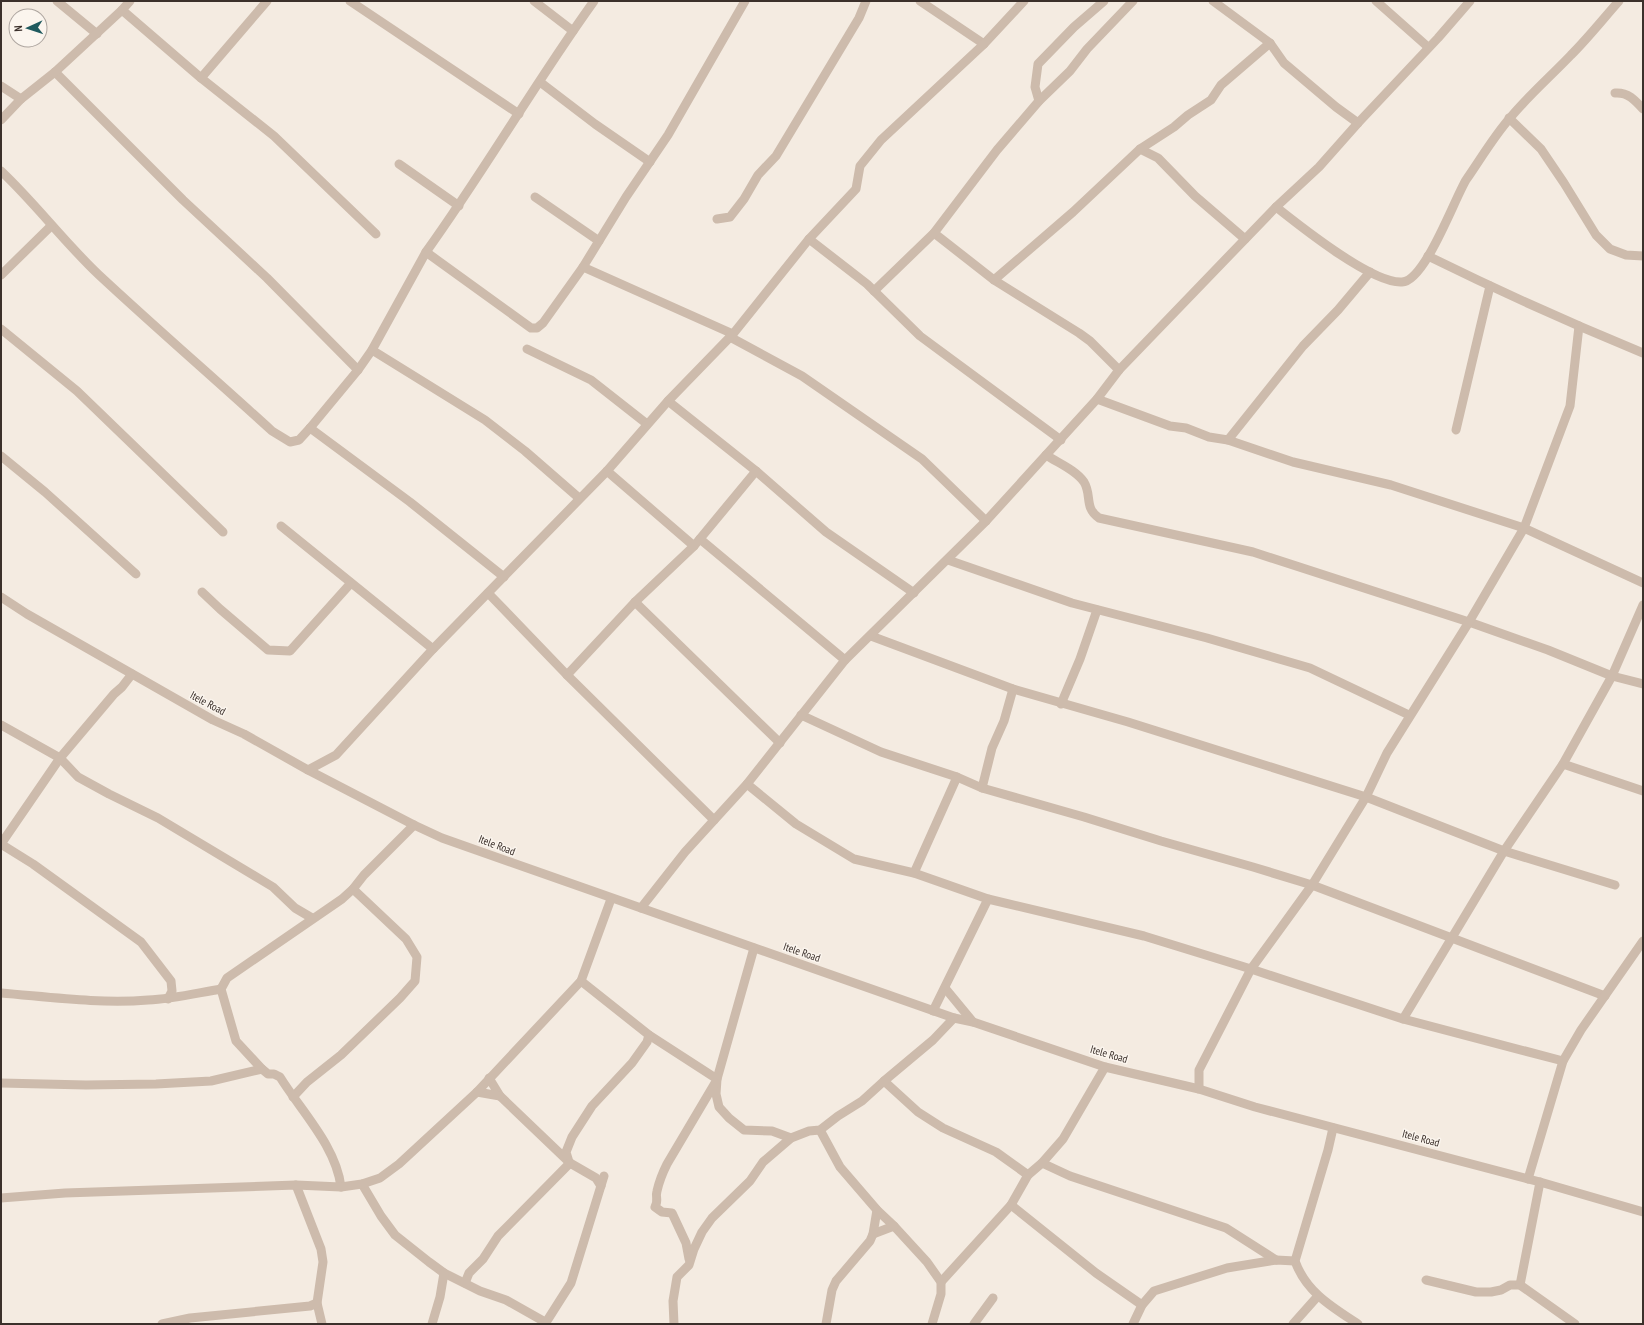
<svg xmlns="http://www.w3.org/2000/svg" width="1644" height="1325" font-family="'PT Sans Narrow',sans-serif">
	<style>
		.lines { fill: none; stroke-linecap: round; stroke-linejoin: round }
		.minor { stroke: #cdbbac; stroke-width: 9 }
		.labels { text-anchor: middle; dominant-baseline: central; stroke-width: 3; stroke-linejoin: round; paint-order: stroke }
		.street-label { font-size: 11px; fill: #3b302b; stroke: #fbf5ee }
	</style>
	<rect width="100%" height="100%" fill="#f4ebe1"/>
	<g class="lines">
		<g class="minor">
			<path d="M 57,1 L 97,34"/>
			<path d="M 350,1 L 519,114"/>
			<path d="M 534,1 L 573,31"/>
			<path d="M 920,1 L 984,44"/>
			<path d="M 1213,1 L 1270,43 L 1284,63 L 1336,107 L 1358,123"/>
			<path d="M 1376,1 L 1428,47"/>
			<path d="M 122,10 L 201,78 L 274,136 L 376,234"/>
			<path d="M 55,72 L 183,200 L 267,278 L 358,370"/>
			<path d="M 201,78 L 267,1"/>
			<path d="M 540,82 L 595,124 L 650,162"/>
			<path d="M 1,86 L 21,99"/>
			<path d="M 1615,93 C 1628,92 1635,100 1643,109"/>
			<path d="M 1039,101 L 1035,87 L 1038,64 L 1074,27 L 1104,1"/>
			<path d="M 1509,118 L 1541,149 L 1564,183 L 1596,235 L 1610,249 L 1626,255 L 1643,256"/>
			<path d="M 1,120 L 21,99 L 55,72 L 122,10 L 130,1"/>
			<path d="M 1140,149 L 1158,158 L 1195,196 L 1245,239"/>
			<path d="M 399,164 L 459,206"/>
			<path d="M 1,171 C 36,204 64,242 99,275 C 156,328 215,379 272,431 L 290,442 L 299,440 L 310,428 L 358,370 L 372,350 L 426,252 L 531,328 L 537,328 L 543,323 L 583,267 L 626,197 L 668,135 L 745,1"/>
			<path d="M 535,197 L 599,241"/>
			<path d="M 1276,207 C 1300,226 1372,284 1402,282 C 1425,281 1454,200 1466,180 C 1480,160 1494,136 1510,118 C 1528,96 1551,76 1571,55 C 1588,38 1603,19 1619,1"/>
			<path d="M 717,219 L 730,217 L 744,199 L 758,175 L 776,156 L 859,18 L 866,1"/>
			<path d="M 934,233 L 994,280 L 1079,333 L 1090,341 L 1119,370"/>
			<path d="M 809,239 L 867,284 L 920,336 L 1061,440"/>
			<path d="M 426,252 C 485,170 535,83 594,1"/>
			<path d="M 1428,256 C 1499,291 1570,323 1643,353"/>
			<path d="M 583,267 L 733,334"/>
			<path d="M 1,275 L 51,226"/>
			<path d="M 994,280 L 1073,212 L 1140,149 L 1174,127 L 1188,115 L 1211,100 L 1221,85 L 1270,43"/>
			<path d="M 874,291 L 934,233 L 997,150 L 1039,101 L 1070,71 L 1087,49 L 1133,1"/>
			<path d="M 1,329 L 77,391 L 223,532"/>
			<path d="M 730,337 L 802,376 L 922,459 L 986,521"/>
			<path d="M 527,349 L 591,380 L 647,424"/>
			<path d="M 372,350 L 485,420 L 525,451 L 579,498"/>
			<path d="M 1097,399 L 1170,426 L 1186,428 L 1209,437 L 1228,440 L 1293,462 L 1391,485 L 1524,528 L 1643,583"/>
			<path d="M 668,401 L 756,471 L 826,532 L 914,593"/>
			<path d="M 310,428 L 410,502 L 504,577"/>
			<path d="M 1456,430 L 1490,286"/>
			<path d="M 1228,440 L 1303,346 L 1338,310 L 1370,272"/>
			<path d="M 1046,455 C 1058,463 1076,470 1084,482 C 1092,495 1084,508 1099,518 L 1253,552 L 1469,622 L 1548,650 L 1612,676 L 1643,684"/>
			<path d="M 1,456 L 45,492 L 136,574"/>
			<path d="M 607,471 L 694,546"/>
			<path d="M 281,526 L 433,649"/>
			<path d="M 700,539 L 845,660"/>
			<path d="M 948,560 L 1072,603 L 1207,638 L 1310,668 L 1409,715"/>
			<path d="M 202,592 L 220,609 L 268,650 L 290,651 L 351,583"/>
			<path d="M 488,593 L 567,675 L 714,820"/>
			<path d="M 1,597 L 27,614 L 213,720 L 244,734 L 308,770 L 414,825 L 442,838 L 954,1018 L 973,1022 L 1105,1067 L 1199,1089 L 1255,1107 L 1540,1182 L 1643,1212"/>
			<path d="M 635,602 L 780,743"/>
			<path d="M 871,636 L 1013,689 L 1128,722 L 1366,797 L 1504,851 L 1615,885"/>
			<path d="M 567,675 L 635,602 L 694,546 L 756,471"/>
			<path d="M 1061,704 L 1080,659 L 1097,610"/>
			<path d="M 801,715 L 881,752 L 957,777 L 982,788 L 1084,817 L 1161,841 L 1253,867 L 1312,885 L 1605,996"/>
			<path d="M 1,725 L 60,758 L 78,777 L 109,794 L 158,818 L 273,887 L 295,908 L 312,918"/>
			<path d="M 1563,764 L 1643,791"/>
			<path d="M 308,770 L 336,755 L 433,649 L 607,471 L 668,401 L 733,334 L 809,239 L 856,189 L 860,166 L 881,140 L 984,44 L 1024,1"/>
			<path d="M 747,784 L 796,824 L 854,859 L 914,873 L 988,899 L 1144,936 L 1251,969 L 1403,1019 L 1563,1061"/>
			<path d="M 982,788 L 992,748 L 1004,721 L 1013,689"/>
			<path d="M 1,844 L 33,864 L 141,942 L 171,981 L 172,991 L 168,999"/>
			<path d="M 1,844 L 60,758 L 114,694 L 122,687 L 132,674"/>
			<path d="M 914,873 L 957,777"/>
			<path d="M 641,908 L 685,852 L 747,784 L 845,660 L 986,521 L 1097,399 L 1119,370 L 1276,207 L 1319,167 L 1358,123 L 1438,38 L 1470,1"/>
			<path d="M 754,948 L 717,1079 L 716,1094 L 719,1107 L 729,1118 L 744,1130 L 772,1131 L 791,1138"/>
			<path d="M 581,981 L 649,1035 L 717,1079"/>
			<path d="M 945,988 L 973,1022"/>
			<path d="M 1,993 C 50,997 100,1004 148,1000 C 173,999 197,993 221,989"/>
			<path d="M 933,1011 L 988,899"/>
			<path d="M 1403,1019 L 1504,851 L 1563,764 L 1612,676 L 1643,605"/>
			<path d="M 489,1078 L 500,1096 L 570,1163 L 596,1178 L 601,1186"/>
			<path d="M 884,1081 L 918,1112 L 943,1128 L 996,1152 L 1028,1175"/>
			<path d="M 1,1083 L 86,1085 L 156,1084 L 211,1081 L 262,1069"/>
			<path d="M 1199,1089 L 1199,1070 L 1251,969 L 1312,885 L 1366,797 L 1387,753 L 1469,622 L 1524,528 L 1570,406 L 1579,326"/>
			<path d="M 477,1092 L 500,1096"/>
			<path d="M 293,1097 L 307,1082 L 341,1055 L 400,998 L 415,981 L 417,957 L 406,939 L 353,889"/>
			<path d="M 1333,1128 L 1328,1150 L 1295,1261 C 1306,1292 1332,1307 1358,1324"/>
			<path d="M 820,1130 L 840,1167 L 877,1210 L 894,1226 L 927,1262 L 941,1282 L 941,1294 L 932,1324"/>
			<path d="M 569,1162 L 566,1152 L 572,1137 L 592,1106 L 632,1063 L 647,1042 L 649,1035"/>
			<path d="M 1042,1163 L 1070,1176 L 1226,1228 L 1276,1260"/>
			<path d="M 1528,1179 L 1563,1061 L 1581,1030 L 1643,941"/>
			<path d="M 362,1184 L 381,1216 L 395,1235 L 429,1262 L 444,1273 L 480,1291 L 506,1300 L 545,1322"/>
			<path d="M 296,1185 L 321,1249 L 323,1262 L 317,1303 L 322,1324"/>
			<path d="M 341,1187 C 336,1146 301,1111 280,1077 L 274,1074 L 268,1074 L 262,1069 L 236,1041 L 221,989 L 227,978 L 342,899 L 353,889 L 364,875 L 414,825"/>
			<path d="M 1,1198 L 65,1193 L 296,1185 L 341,1187 L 362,1184 L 380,1178 L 399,1164 L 477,1092 L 581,981 L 611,899"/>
			<path d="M 1011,1205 L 1096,1273 L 1142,1305"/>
			<path d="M 873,1234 L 894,1226"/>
			<path d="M 689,1259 L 686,1243 L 672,1213 L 662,1212 L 655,1207 C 659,1199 655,1198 657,1191 C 659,1182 663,1172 667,1164 L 715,1083"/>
			<path d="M 1426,1280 L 1476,1292 L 1491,1292 L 1501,1290 L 1510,1285 L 1520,1285 L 1575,1324"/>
			<path d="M 941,1282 L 1011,1205 L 1028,1175 L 1042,1163 L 1063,1139 L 1105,1067"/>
			<path d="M 465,1283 L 469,1273 L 483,1259 L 498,1236 L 570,1163"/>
			<path d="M 1520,1285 L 1540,1182"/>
			<path d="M 162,1324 L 190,1318 L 310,1306 L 317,1303"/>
			<path d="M 432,1324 L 440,1297 L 444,1273"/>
			<path d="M 545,1324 L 571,1283 L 604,1176"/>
			<path d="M 674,1324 L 673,1301 L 677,1277 L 689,1265 L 694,1249 L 702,1232 L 712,1218 L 750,1181 L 763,1162 L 791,1138 L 809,1131 L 820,1130 L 838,1116 L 862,1101 L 884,1081 L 933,1040 L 954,1018"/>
			<path d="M 826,1324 L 832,1290 L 836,1281 L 870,1241 L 873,1234 L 877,1210"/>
			<path d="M 974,1324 L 993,1298"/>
			<path d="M 1133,1324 L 1142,1305 L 1154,1291 L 1227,1268 L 1276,1260 L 1295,1261"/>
			<path d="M 1293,1324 L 1317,1297"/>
		</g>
	</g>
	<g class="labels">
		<g class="street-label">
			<text transform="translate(208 703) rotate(28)">Itele Road</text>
			<text transform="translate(497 845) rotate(21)">Itele Road</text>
			<text transform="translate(802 952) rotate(19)">Itele Road</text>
			<text transform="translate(1109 1054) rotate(16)">Itele Road</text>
			<text transform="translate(1421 1138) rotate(15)">Itele Road</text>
		</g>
	</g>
	<rect width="1644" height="1325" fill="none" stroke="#3b302b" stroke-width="4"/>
	<g transform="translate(28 28) rotate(267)"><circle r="19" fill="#fbf5ee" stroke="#aea6a0"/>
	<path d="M0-3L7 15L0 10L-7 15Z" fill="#1f5a5e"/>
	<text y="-6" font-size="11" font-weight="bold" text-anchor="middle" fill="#3b302b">N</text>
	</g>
</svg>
